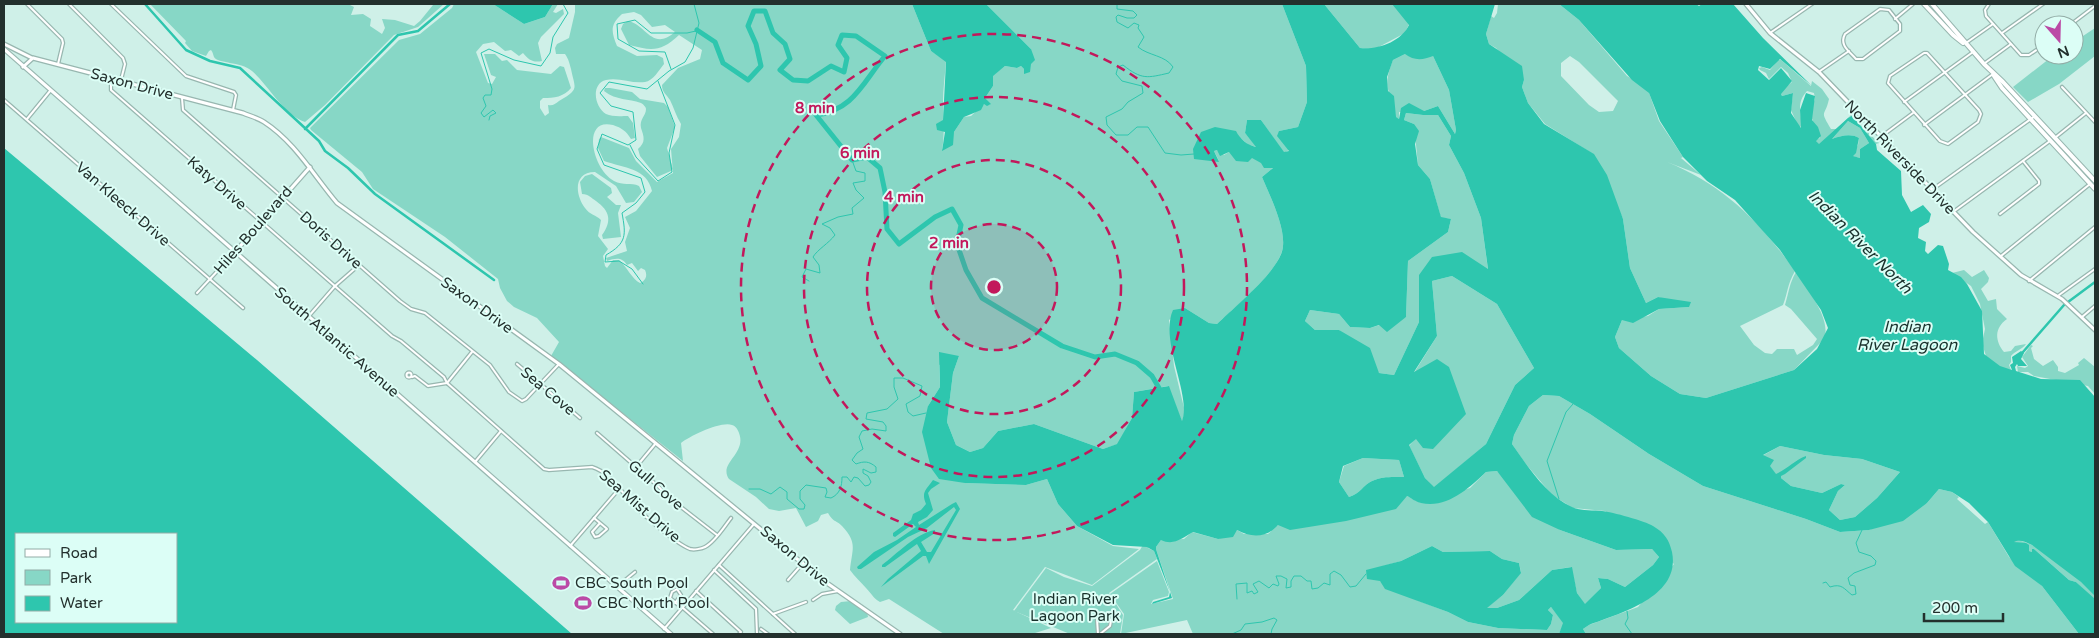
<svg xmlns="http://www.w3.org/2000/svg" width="2099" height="638" font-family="'Varela Round',sans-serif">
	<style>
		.green { fill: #87d7c6; fill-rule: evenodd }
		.water { fill: #2ec6ae; fill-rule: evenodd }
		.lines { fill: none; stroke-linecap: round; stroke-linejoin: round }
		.stream { stroke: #2ec6ae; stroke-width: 1 }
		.canal { stroke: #2ec6ae; stroke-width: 2.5 }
		.river { stroke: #2ec6ae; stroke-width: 5 }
		.street-casing { stroke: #98b7b0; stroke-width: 4.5 }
		.secondary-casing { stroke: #98b7b0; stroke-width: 5.5 }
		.primary-casing { stroke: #98b7b0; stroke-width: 6 }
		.street { stroke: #fff; stroke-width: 2 }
		.secondary { stroke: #fff; stroke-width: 3 }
		.primary { stroke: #fff; stroke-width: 4 }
		.ring { fill: none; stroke: #c2185b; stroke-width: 2.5; stroke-dasharray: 9 6 }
		.labels { text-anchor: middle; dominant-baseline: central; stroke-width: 4; stroke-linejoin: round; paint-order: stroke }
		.street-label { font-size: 15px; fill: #23302d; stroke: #dcfef6 }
		.poi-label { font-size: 15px; fill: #23302d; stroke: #dcfef6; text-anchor: start }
		.park-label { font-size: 15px; fill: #19312c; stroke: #dcfef6 }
		.water-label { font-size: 16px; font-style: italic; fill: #19312c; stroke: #dcfef6 }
		.centre { fill: #c2185b; stroke: #dcfef6; stroke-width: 2.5 }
		.ring-label { font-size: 15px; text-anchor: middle; font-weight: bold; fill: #c2185b; stroke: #dcfef6; stroke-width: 4; stroke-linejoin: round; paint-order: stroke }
	</style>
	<rect width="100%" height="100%" fill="#cff0e8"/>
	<g class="green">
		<path d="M 150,4 L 348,4 L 354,7 L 351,15 L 363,14 L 371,19 L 370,26 L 382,34 L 385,28 L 382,19 L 395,20 L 414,26 L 420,21 L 433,5 L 431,4 L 444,4 L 418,27 L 394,35 L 325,105 L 305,122 C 284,115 268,85 252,71 C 240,61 218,64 214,57 C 213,55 213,52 211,50 L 209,51 L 206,56 L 192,51 L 185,43 L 186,41 Z"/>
		<path d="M 454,4 L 493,4 L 524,24 L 545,17 L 553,4 L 558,4 L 553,12 L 556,13 L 563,9 L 564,14 L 541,37 L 538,43 L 542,61 C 533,63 529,60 523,53 L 519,56 L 511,50 L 505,51 L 494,42 L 483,44 L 476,52 L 488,83 L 492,84 L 496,77 L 491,75 L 484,54 L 495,54 L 502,61 L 507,60 L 517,70 L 551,74 L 560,66 L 564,67 L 571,88 C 564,97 554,98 543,98 L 540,101 L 540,108 L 545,116 L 549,113 L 548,105 C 553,106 555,104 559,101 C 580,89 575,89 571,69 C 569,62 569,60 565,54 L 556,54 L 555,48 L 557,44 L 569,38 L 575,12 L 575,4 L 912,4 L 931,51 L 946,61 C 945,75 943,89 943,102 C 943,119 945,134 942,150 L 964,117 L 971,116 L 984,104 L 990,105 L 985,98 L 993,86 L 992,76 L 1005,66 L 1017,68 L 1021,66 L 1024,69 L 1031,49 L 986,4 L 1282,4 L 1306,66 L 1307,102 L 1298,127 L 1279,131 L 1289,150 L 1284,153 L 1261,120 L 1247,120 L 1245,133 L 1257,147 L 1249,145 L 1239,137 L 1201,132 L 1219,161 L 1214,151 L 1217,150 L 1224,155 L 1229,152 L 1252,157 L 1274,167 L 1262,177 C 1270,196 1285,226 1283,246 C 1281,270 1235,307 1217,324 L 1209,323 L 1185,308 L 1169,320 L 1174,366 L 1185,412 L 1182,422 L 1168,386 L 1134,392 L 1132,418 L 1118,444 L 1103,449 L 1034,424 L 998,431 L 983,448 L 970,452 L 956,445 L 947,422 L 953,373 L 959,356 L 939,365 L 940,387 L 928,406 L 965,483 L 1026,485 L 1047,479 L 1058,504 L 1077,526 L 1113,546 L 1139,549 L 1092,585 L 1045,567 L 1013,610 L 1051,628 L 1032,634 L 944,634 L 889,599 L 880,602 C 873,598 872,594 866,588 C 861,582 855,577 850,570 C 852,549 858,543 842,526 C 835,519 834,523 828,513 L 821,515 L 818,521 L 806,527 L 796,508 L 779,511 L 769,509 L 756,497 L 729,479 C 718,463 747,454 739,433 C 738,430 736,426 732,425 C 721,421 690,436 681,443 L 683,461 L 551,356 L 559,342 L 537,318 L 514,307 L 507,301 L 500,288 L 498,279 L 445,237 L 373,189 L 362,172 L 311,130 L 310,128 L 399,40 L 420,34 L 452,8 ZM 634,12 L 641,15 L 652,27 L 665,25 L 675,32 C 652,52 646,24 628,21 L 623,24 L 621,29 L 629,45 C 652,51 661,52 679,35 L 702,50 L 700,59 L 678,68 L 662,85 C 662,92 666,94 670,100 C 674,108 676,116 681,124 L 679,137 L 671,149 L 673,173 L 657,182 L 636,161 L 629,148 L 601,137 L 599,139 L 598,148 L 604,161 C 624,168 647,168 652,191 L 636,211 L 625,217 L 630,228 L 625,242 L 627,251 L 606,258 L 607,261 C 616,258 622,257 627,265 L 632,263 L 638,271 L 641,268 L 645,270 C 648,276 645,281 640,283 C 632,279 627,267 619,260 L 613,260 L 607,268 L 605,266 L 603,256 L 608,249 L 598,236 L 601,220 C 596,215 590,215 585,208 C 575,195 573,172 595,172 L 616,186 L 626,203 L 634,202 L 642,192 L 639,186 C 631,182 623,186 614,181 C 592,169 581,117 613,125 C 622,128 626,131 631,139 L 635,138 L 633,123 L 628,116 C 622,116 612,117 606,114 C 595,108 590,84 606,80 C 619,77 632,84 645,82 C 653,81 659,70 664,64 L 663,58 L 657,55 L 637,56 L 617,46 C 611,31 610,25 622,14 Z"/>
		<path d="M 1324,4 L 1396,4 L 1409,24 L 1405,33 L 1375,49 L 1360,48 Z"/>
		<path d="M 1498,4 L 1559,4 L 1579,20 L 1627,76 L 1647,87 L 1659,121 L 1683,157 L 1681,158 L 1701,175 L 1667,162 C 1724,185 1760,222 1795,271 C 1787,285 1788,292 1783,305 L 1740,326 L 1754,345 L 1765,353 L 1772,354 L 1777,349 L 1794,349 L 1797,355 L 1813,345 L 1817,339 L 1791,309 L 1785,305 C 1789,292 1789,284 1796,272 C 1807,289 1832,319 1824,339 L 1794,370 L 1706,398 L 1680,394 L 1651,376 L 1619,348 L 1615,337 L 1622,320 L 1648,316 L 1659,309 L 1689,307 L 1658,297 L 1646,303 L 1630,268 L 1623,219 L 1593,154 L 1545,124 L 1528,103 L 1522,87 L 1524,80 L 1496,48 L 1489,44 L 1486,34 L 1491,16 L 1494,18 L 1497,13 ZM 1570,56 L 1579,62 L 1618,101 L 1613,111 L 1599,112 L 1589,105 L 1561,76 L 1561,63 Z"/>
		<path d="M 2095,28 L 2095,56 L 2059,84 L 2028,102 L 2013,87 L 2054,55 L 2074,55 L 2074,42 Z"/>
		<path d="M 1405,54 L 1433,56 L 1449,90 L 1456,130 L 1455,134 L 1438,106 L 1424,111 L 1399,112 L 1399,119 L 1395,117 C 1396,106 1392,102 1389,93 C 1385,81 1389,70 1393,60 Z"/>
		<path d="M 1778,60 L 1781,60 L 1811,86 L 1812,81 L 1822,89 L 1829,99 C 1825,118 1819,109 1831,129 L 1837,129 L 1851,115 L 1853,116 L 1854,119 L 1879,143 L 1876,144 L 1861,128 L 1853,121 L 1848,120 L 1833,136 L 1819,145 L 1815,140 L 1820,138 L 1820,135 C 1812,121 1808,115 1815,99 L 1814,93 L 1807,91 C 1796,103 1801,113 1802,127 L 1798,126 L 1791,110 L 1793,93 L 1782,96 L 1780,92 L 1792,82 L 1788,73 L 1781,67 L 1769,79 L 1766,73 L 1760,70 L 1759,68 L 1762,67 L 1770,70 Z"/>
		<path d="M 605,88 L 610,88 L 632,92 L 640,99 L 664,103 L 668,107 L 675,127 L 667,148 L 673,169 L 671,171 L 657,177 L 640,156 L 638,149 C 646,142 644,137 641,128 C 639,119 646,116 646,109 C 646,107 643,104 641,103 C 628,98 617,101 604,91 Z"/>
		<path d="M 1406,113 L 1423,115 L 1438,115 L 1451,136 L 1449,145 L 1464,173 L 1481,218 L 1488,270 L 1419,275 L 1419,322 L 1394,375 L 1379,373 L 1339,330 L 1315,330 L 1305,321 L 1310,310 L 1339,314 L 1350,327 L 1370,328 L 1406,317 L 1408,261 L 1448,232 L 1451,219 L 1441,218 L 1430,179 L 1418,165 L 1414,124 L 1404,120 Z"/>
		<path d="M 1848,121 L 1860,128 L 1869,143 L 1860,149 L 1860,158 L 1852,156 L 1858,145 L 1859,138 C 1851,133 1840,136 1832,139 Z"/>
		<path d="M 592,174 L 611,188 L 612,193 L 607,197 L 616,205 L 621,205 L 618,213 L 621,237 L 603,239 L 602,235 C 612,221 610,211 596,201 C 591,198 589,194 582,194 L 580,182 L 585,176 Z"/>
		<path d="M 1964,270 L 1972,277 L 1984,270 L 1989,278 L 1988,282 L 1981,289 L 1988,301 L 1996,299 L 1997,309 L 2007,319 C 1994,328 1995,341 2004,352 L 2011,351 L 2015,346 L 2026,344 C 2022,350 2016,350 2011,356 L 2011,362 L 2009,365 L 2011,370 L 1997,367 L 1986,356 L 1982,343 L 1985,329 L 1980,304 L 1971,286 L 1952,273 Z"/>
		<path d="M 1452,276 L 1497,304 L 1534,368 L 1515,385 L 1486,444 L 1434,488 L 1425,478 L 1409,446 L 1416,438 L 1414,373 L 1437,336 L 1432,281 Z"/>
		<path d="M 2031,345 L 2033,346 L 2031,348 L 2034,359 L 2043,366 L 2053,360 L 2058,367 L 2058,371 L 2065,373 L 2079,365 L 2078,363 L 2084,358 L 2095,367 L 2095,394 L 2088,386 L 2034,376 L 2028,372 L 2018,372 L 2017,366 L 2025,368 L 2028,366 L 2022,357 Z"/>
		<path d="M 1543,395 L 1559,396 L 1590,414 L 1649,454 L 1703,486 L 1806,519 L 1840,532 L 1869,530 L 1927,503 L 1939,489 L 1952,492 L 1959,497 L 1957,499 L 1985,524 L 1988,522 L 2009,557 L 2042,586 L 2079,634 L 1586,634 L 1583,629 L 1589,625 L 1638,607 L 1674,564 L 1605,511 L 1573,508 L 1552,495 L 1525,463 L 1512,444 L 1514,435 L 1529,406 Z"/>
		<path d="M 1780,446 L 1824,455 L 1862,459 L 1900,472 L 1877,498 L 1855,517 L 1840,520 L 1829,510 L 1838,491 L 1845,485 L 1841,484 L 1822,493 L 1791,486 L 1781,478 L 1781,475 L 1798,459 L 1787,469 L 1776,475 L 1762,456 Z"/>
		<path d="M 1363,458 L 1399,460 L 1404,477 C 1393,477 1382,476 1372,481 C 1363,485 1360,494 1349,497 L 1339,482 L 1344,466 Z"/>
		<path d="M 1497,471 L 1560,530 L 1616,550 L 1652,549 L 1659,557 L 1653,565 L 1625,587 L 1608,579 L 1598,578 L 1601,588 L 1585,605 L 1577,593 L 1571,567 L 1552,570 L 1519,600 L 1497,608 L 1486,608 L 1503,595 L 1521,572 L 1519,563 L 1502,559 L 1490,551 L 1443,552 L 1432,546 L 1401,561 L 1377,568 L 1380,581 L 1419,601 L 1448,612 L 1468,622 L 1498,628 L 1547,630 L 1551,624 L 1553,615 L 1548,610 L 1551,607 L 1564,623 L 1559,634 L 1193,634 L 1187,620 L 1121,634 L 1124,614 L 1110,594 L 1157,561 L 1169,592 L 1168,596 L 1153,600 L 1151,604 L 1173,599 L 1156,549 L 1156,547 L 1161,540 L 1184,539 L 1192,532 L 1218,539 L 1237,530 L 1244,534 L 1268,534 L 1278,525 L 1407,496 L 1421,503 L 1470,488 L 1486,472 Z"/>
		<path d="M 1148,536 L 1153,538 L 1148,548 L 1154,551 L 1157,559 L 1109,593 L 1123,615 L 1120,634 L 1070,634 L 1014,611 L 1046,568 L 1064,577 L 1092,586 L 1140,550 Z"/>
		<path d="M 2017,540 C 2044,545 2075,576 2095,595 L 2095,600 L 2076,582 L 2069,580 L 2034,549 L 2032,552 L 2029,551 L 2028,549 L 2012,541 Z"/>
		<path d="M 851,601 L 867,612 L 868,617 L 850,624 L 835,610 L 836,606 L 841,602 Z"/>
	</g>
	<g class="water">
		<path d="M 493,4 L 553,4 L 545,17 L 524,24 Z"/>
		<path d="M 912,4 L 986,4 L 1031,49 L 1035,60 L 1031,64 L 1030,72 L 1024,74 L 1024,69 L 1021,66 L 1017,68 L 1005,66 L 993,76 L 993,86 L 985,98 L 991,104 L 987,106 L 984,104 L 981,110 L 964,117 L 954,132 L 953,145 L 942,151 L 945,132 L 937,130 L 936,124 L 943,120 L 946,62 L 931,51 Z"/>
		<path d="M 1282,4 L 1324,4 L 1360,48 C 1377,50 1401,42 1409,25 L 1392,4 L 1495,4 L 1486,34 L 1489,44 L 1522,66 L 1524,80 L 1522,87 L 1528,103 L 1544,124 L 1594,154 L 1607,175 L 1623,219 L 1630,268 L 1646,303 L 1658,297 L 1691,302 L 1689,307 L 1659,309 L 1633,323 L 1622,320 L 1615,337 L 1619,348 L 1651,376 L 1680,394 L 1706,398 L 1794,370 L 1817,349 L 1828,328 L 1821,310 L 1780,250 L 1735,200 L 1707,181 L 1683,157 L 1660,121 L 1649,93 L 1632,80 L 1579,20 L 1559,4 L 1696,4 L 1699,6 L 1702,4 L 1733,4 L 1763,38 L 1812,86 L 1780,59 L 1770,69 L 1759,66 L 1758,70 L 1769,80 L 1781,68 L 1792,81 L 1781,94 L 1782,96 L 1793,93 L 1791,113 L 1801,128 L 1800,110 L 1806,93 L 1815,96 L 1812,120 L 1818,127 L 1821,136 L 1816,141 L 1819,144 L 1848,118 L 1852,116 L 1876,144 L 1877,150 L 1901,171 L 1902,195 L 1911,212 L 1923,205 L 1931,214 L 1929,222 L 1919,228 L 1918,238 L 1926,242 L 1925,251 L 1928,254 L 1938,245 L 1943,246 L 1949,264 L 1948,270 L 1961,277 L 1967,284 L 1982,311 L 1984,354 L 2000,366 L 2012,370 L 2010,365 L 2013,363 L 2012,357 L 2021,351 L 2024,353 L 2021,359 L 2027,366 L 2018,366 L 2017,364 L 2015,367 L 2016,371 L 2041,379 L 2080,380 L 2095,397 L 2095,596 L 2081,582 L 2032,545 C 2026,542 2019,539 2014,542 L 2026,543 L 2029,545 L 2029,551 L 2032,552 L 2032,549 L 2034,549 L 2069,580 L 2076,582 L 2095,599 L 2095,634 L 2079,634 L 2042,586 L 2015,566 L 1988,522 L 1969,503 L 1952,492 L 1939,489 L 1927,503 L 1903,521 L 1869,530 L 1840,532 L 1806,519 L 1703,486 L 1649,454 L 1590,414 L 1559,396 L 1543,395 L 1529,406 L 1514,435 L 1512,444 C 1528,467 1546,495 1572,507 C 1580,511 1593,510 1602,511 C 1612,512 1645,521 1653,526 C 1665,533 1669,540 1672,552 C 1681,597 1621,613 1589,625 L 1583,629 L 1586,634 L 1559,634 L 1563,623 L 1551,607 L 1548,610 L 1553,615 L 1551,624 L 1547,630 L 1498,628 L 1468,622 L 1448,612 L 1385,589 L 1380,581 L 1367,579 L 1366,570 L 1401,561 L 1432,546 L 1443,552 L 1490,551 L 1502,559 L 1519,563 L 1521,573 L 1503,595 L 1487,608 L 1497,608 L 1519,600 L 1552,570 L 1572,567 L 1577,593 L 1585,604 L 1601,588 L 1598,578 L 1608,579 L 1625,587 L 1653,565 L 1659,557 L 1652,549 L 1616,550 L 1560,530 L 1532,517 L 1497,471 L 1486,472 C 1469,488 1447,509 1421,503 C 1416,502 1411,498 1407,496 L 1396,509 L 1346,521 L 1290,530 L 1278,525 C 1267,538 1251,538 1237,530 L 1233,537 L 1218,539 L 1193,532 C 1182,538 1174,546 1161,540 L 1156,547 L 1156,549 L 1172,598 L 1152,604 L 1153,602 L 1169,597 L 1170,592 L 1154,551 L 1147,547 L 1113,545 L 1077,526 L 1058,504 L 1047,479 L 1026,485 L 965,483 L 939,479 L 931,468 L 922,432 L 928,406 L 940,387 L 939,352 L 959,356 L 953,373 L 947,422 L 956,445 L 970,452 L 983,448 L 998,431 L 1034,424 L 1103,449 L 1117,444 L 1132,418 L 1134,392 L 1169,386 L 1182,421 C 1192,396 1159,341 1173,310 L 1185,308 L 1209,323 L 1217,324 C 1234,307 1282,269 1283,246 C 1285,226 1270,196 1262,177 L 1273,168 L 1264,168 L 1261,163 L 1252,158 L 1248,162 L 1236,161 L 1229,152 L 1220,156 L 1217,150 L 1214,151 L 1219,162 L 1194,159 L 1193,149 L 1201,132 L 1215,127 L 1236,131 C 1240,139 1247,145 1256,147 L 1245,133 L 1247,120 L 1261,120 L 1284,152 L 1289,151 L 1277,136 L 1279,131 L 1298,127 L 1307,102 L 1306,66 ZM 1405,54 C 1414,61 1423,60 1433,56 L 1449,90 L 1456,130 L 1455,134 L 1438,106 L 1424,111 L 1409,103 L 1401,108 L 1399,119 L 1396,117 L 1394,96 L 1388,91 L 1387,77 L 1393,60 ZM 1406,113 L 1423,115 L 1438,115 L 1451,136 L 1449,145 L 1464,173 L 1481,218 L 1488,269 L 1462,252 L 1432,257 L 1419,275 L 1419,322 L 1394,375 L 1379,373 L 1370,348 L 1339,330 L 1315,330 L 1305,321 L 1310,310 L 1339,314 L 1350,327 L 1370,328 L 1379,325 L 1387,332 L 1406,317 L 1408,261 L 1448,232 L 1451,219 L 1441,217 L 1430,179 L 1418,165 L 1415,144 L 1419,131 L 1414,124 L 1404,120 ZM 1848,121 L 1860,128 L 1869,143 L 1860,149 L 1860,158 L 1853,156 L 1856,153 L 1859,138 C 1851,133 1840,136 1832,139 ZM 1452,276 L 1497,304 L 1534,368 L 1515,385 L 1486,444 L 1434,487 L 1425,478 L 1409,445 L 1416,439 L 1423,448 L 1433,449 L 1466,414 L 1449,367 L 1437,359 L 1414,372 L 1437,336 L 1432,281 ZM 1780,446 L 1824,455 L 1862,459 L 1900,472 L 1877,498 L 1855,517 L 1840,520 L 1829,510 L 1838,491 L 1845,485 L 1841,484 L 1822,493 L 1791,486 L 1781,478 L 1781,476 L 1785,474 L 1806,458 L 1806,456 C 1795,460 1787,469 1776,474 L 1770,466 L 1774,460 L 1763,455 ZM 1363,458 L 1399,460 L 1404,477 C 1393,477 1382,476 1372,481 C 1363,485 1360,494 1349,497 L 1339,482 L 1343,466 Z"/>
		<path d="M 4,148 L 257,360 L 572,634 L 4,634 ZM 16,534 L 176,534 L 176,622 L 16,622 Z"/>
		<path d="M 933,480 L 940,483 L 931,489 L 928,493 L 933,510 L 927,517 L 918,522 L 919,525 L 952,504 L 956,502 L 960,509 L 929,564 L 926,556 L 923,556 L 881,587 L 888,579 L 921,551 L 917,544 L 885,567 L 882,567 L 882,565 C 897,554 916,533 935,530 L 935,533 L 921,542 L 927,552 L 931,552 L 956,510 L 954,507 L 927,528 L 908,537 L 861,569 L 858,569 L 857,567 L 874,552 L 897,540 L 916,527 L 913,524 L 895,537 L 893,536 L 893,533 L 911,520 L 913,514 L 921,510 L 926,504 C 921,492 926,490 933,480 Z"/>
	</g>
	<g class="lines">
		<g class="stream">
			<path d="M 1117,4 L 1117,9 L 1133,11 L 1137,15 L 1134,18 L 1127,18 L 1118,15 L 1116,17 L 1117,22 L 1128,28 L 1134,23 L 1139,25 L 1138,28 L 1144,37 L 1138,47 C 1149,56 1165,55 1173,67 L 1169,73 C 1147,78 1142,80 1123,65 L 1118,67 L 1116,74 L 1122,81 L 1142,86 L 1143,93 L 1128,102 L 1122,109 L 1106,117 L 1107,125 L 1116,135 L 1128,135 L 1137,127 L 1148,127 L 1165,153 L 1181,155 L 1194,154"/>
			<path d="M 671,69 L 665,52 L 639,51 L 618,39 L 617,24 L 635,20 L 651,33 L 687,33 L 696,31"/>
			<path d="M 489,120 L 490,116 L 496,113 L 493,110 L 484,117 L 481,113 L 486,106 L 483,98 L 485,95 L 491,95 L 492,89 L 481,53 L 489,49 L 514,60 L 541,66 L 550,53 L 553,37 L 568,13 L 563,4"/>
			<path d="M 630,145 L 636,157 L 658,181 L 672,172 L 669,153 L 675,125 L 658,81"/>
			<path d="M 809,281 L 802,277 L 806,269 L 820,273 L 819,265 L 813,257 C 817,250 829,243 835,235 L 830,228 L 822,224 L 838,217 L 853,214 L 852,208 L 864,198 L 856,190 L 853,183 L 865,181 L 865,173 L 856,171 L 852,160"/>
			<path d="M 643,284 L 632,269 L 619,261 L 605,262 L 606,255 C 627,243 626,235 622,213 L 636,203 L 645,192 L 641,178 L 604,165 L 597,149 L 602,134 L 628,145 L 636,140 L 633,112 L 611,106 L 600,93 L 609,82 L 647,89 L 669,71 L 685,62 L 693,48 L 699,23 L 694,4"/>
			<path d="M 749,489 L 760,489 L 771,494 L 780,487 L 787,492 L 787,499 L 799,509 L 804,509 L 805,505 L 800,499 L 800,491 L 806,485 L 826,488 L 827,492 L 825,497 L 831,498 C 840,494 842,486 842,477 L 847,477 L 851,482 L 854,477 L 858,478 L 865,486 L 869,485 L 871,482 L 868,476 L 863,473 L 863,469 L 871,473 L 876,472 L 876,467 C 869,461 864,461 856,464 L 852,460 L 857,453 L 863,449 L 859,437 L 862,431 L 872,429 L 886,431 L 886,426 L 883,422 L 866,419 L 867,413 L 887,409 L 898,399 L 894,387 L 894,378 L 903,378 L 922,386 L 920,396 L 906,404 L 908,412 L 913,416 L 926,413"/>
			<path d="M 1559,499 L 1547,461 L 1566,412 L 1573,404"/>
			<path d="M 1823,583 L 1826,582 L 1830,587 C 1842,583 1844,589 1852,595 L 1856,594 L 1855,586 L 1850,585 L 1848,578 L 1854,573 L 1875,565 L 1876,561 L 1871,556 L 1859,552 L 1856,543 L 1862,530"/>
			<path d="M 1237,599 L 1236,584 L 1247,583 L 1247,593 L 1252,591 L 1254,594 L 1258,592 L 1253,584 L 1259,581 L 1269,588 L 1273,584 L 1278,586 L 1279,584 L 1276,576 L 1281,576 L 1287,579 L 1286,588 L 1291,587 L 1291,581 L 1294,576 L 1301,576 L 1307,581 L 1311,581 L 1312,589 L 1318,588 L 1324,583 L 1330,585 L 1330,574 L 1334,571 L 1341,575 L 1350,587 L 1356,586 L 1366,574"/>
			<path d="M 1627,611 L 1628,618 L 1625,624 L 1632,634"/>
			<path d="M 1232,634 L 1241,630 L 1245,624 L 1262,622 L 1274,618 L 1277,620 L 1272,629 L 1271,634"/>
		</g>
		<g class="canal">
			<path d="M 145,4 L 186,50 L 210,61 L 240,68 L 319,141 L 325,151 L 348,168 L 375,194 L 494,280"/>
			<path d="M 305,129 L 398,35 L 418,31 L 450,4"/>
			<path d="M 2023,352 L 2064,305 L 2095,282"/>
		</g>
		<path class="river" d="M 697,30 L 715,42 L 723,63 L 748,80 L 761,66 L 756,44 L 748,26 L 754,11 L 765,11 L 773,33 L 785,44 L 790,59 L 780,70 L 793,80 L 808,81 L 831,66 L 844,72 L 847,58 L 838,45 L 842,35 L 856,36 L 885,56 C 863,82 854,110 816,115 L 852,160 L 867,157 L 880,168 L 885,192 L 887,229 L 899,244 L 935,217 L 952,209 L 961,225 L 957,244 L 966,270 L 982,298 L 1062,346 L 1095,357 L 1115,354 L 1137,363 L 1152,376 L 1159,388"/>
		<g class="street-casing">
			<g id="street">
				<path d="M 27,4 L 62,39 L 63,43 L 58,64"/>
				<path d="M 69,4 L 123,58 L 125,64 L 121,80"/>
				<path d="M 111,4 L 186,76 L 234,92 L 236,95 L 233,110"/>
				<path d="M 1989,4 L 1985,10 L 1986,16 L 2021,55 L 2029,55 L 2044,45"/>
				<path d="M 1880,9 L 1889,10 L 1900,24 L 1900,31 L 1863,59 L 1856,59 C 1849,51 1839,45 1845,34 Z"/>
				<path d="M 1895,19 L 1913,4"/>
				<path d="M 2070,25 L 2095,6"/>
				<path d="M 1770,33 L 1812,4"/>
				<path d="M 2002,33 L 2043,4"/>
				<path d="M 1966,43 L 1993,24"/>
				<path d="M 1924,53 L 1927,53 L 1979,110 L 1981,114 L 1978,122 L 1948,144 L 1940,141 L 1888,83 L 1890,76 Z"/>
				<path d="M 1985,63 L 2011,44"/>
				<path d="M 1820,71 L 1849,51"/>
				<path d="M 111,78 L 111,90 L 392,336 L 401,341 L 444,377 L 447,383 L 544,469 L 549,470 L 592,467 C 609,472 620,490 632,503 C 643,515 675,543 690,549 C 694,550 701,549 705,547 C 715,542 724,527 731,518"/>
				<path d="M 2062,87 L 2095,122"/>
				<path d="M 182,98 L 183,110 L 400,301 L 411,309 L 425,313 L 490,365 L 509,392 L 522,401 L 526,399 L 559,364"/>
				<path d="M 4,100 L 243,308"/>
				<path d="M 1904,102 L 1973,52"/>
				<path d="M 27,119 L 50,91"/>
				<path d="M 1924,125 L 1993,74"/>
				<path d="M 1882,136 L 1913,113"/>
				<path d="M 2056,137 L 2086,113"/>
				<path d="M 1933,189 L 2035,116"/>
				<path d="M 1953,212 L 2050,141"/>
				<path d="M 2000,214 L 2039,184 L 2039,181 L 2023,161"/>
				<path d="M 2001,256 L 2090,184"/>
				<path d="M 2029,281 L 2095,227"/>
				<path d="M 197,293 L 235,252"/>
				<path d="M 2059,295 L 2095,269"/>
				<path d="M 308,317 L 335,286 L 359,265"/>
				<path d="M 2082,317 L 2095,306"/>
				<path d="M 517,364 L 580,418"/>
				<circle cx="409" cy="375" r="2.5"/>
				<path d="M 412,377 L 415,376 L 428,386 L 447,383"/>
				<path d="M 447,383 L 472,352"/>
				<path d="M 597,433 L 659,487 L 668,497 L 717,535"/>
				<path d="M 475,462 L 501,431"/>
				<path d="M 636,467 L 656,443"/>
				<path d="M 594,518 L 606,528 L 607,529 L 599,536 L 595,537 L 592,532 L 600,523"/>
				<path d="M 570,546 L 619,489"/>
				<path d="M 719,565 L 795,634"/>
				<path d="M 714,570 L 756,609 L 757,634"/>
				<path d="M 788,580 L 803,563"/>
				<path d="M 618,586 L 635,572"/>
				<path d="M 620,588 L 626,580"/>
				<path d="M 696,591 L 741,632 L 739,634"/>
				<path d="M 813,600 L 822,594 L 838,591"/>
				<path d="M 675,603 L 681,595 L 677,589 L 672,592 L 670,598 L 682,608"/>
				<path d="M 683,608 L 713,634"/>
				<path d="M 773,614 L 806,602"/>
				<path d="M 664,629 L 754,524"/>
				<path d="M 761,629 L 768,634"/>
				<path d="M 1098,634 L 1097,619 L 1100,615 L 1106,615 L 1111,621 L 1110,626 L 1100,634"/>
			</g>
		</g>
		<g class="secondary-casing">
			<g id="secondary">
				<path d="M 1746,4 L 1770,33 L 1819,72 L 1973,232 L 2021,275 L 2062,299 L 2095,330"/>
				<path d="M 4,44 L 32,58"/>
				<path d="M 4,49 L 671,634"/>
				<path d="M 23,67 L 33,58 L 243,113 C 250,116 258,118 264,122 C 295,142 314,176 337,203 L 559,364 L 824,581 L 900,634"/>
				<path d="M 235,252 L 310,167"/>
			</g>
		</g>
		<g class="primary-casing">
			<g id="primary">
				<path d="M 1924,4 L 1953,35 L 1963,43"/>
				<path d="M 1932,4 L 1984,64 L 2003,82 L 2095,181"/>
				<path d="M 1994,76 L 2002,88 L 2095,189"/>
			</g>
		</g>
		<use href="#street" class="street"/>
		<use href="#secondary" class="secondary"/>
		<use href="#primary" class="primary"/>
	</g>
	<circle cx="994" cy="287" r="63" fill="#c2185b" fill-opacity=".12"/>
	<g class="ring">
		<circle cx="994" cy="287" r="63"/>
		<circle cx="994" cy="287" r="127"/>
		<circle cx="994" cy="287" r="190"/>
		<circle cx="994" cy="287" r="253"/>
	</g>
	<defs>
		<g id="stadium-bare" transform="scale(1.35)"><path d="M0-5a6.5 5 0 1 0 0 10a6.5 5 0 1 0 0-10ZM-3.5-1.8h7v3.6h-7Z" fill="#bb4aa6" stroke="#dcfef6" stroke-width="2.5" paint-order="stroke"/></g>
	</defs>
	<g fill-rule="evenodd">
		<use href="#stadium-bare" x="561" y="583"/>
		<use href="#stadium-bare" x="583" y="603"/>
	</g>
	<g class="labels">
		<g class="street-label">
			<text transform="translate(132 84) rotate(15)">Saxon Drive</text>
			<text transform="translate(1900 157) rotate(46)">North Riverside Drive</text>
			<text transform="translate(217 183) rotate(41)">Katy Drive</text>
			<text transform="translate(123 204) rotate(41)">Van Kleeck Drive</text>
			<text transform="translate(253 230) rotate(-49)">Hiles Boulevard</text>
			<text transform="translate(331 240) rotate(42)">Doris Drive</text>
			<text transform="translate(477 305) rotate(36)">Saxon Drive</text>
			<text transform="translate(337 342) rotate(41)">South Atlantic Avenue</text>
			<text transform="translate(548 391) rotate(40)">Sea Cove</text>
			<text transform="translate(656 485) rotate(41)">Gull Cove</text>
			<text transform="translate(640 506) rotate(41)">Sea Mist Drive</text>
			<text transform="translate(795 556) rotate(40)">Saxon Drive</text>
		</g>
		<g class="poi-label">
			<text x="575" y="583">CBC South Pool</text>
			<text x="597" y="603">CBC North Pool</text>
		</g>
		<g class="park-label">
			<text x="1075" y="599">Indian River<tspan x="1075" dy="17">Lagoon Park</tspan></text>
		</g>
		<g class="water-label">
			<text transform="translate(1860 242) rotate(45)">Indian River North</text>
			<text x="1907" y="327">Indian<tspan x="1907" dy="18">River Lagoon</tspan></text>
		</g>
	</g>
	<circle cx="994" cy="287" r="8" class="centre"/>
	<g class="ring-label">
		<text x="815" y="113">8 min</text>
		<text x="860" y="158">6 min</text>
		<text x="904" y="202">4 min</text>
		<text x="949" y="248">2 min</text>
	</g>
	<rect width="2099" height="638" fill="none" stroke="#23302d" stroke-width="10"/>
	<rect x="15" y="533" width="162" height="90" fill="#dcfef6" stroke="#92aca6"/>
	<rect x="25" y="549" width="25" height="8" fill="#ffffff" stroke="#92aca6"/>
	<text x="60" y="558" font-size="15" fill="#23302d">Road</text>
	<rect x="25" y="570" width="25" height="15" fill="#87d7c6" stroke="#92aca6"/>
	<text x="60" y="583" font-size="15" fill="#23302d">Park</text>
	<rect x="25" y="596" width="25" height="15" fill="#2ec6ae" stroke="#92aca6"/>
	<text x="60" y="608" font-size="15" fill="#23302d">Water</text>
	<g transform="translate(2059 40) rotate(160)"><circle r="24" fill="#dcfef6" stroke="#92aca6"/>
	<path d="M0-4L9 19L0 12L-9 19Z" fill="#bb4aa6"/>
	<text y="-8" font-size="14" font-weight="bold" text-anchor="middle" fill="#23302d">N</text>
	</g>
	<path d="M1924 613v8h79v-8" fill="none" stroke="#23302d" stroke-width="2.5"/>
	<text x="1932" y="613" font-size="15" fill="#23302d" stroke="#dcfef6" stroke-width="4" paint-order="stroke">200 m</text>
</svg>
